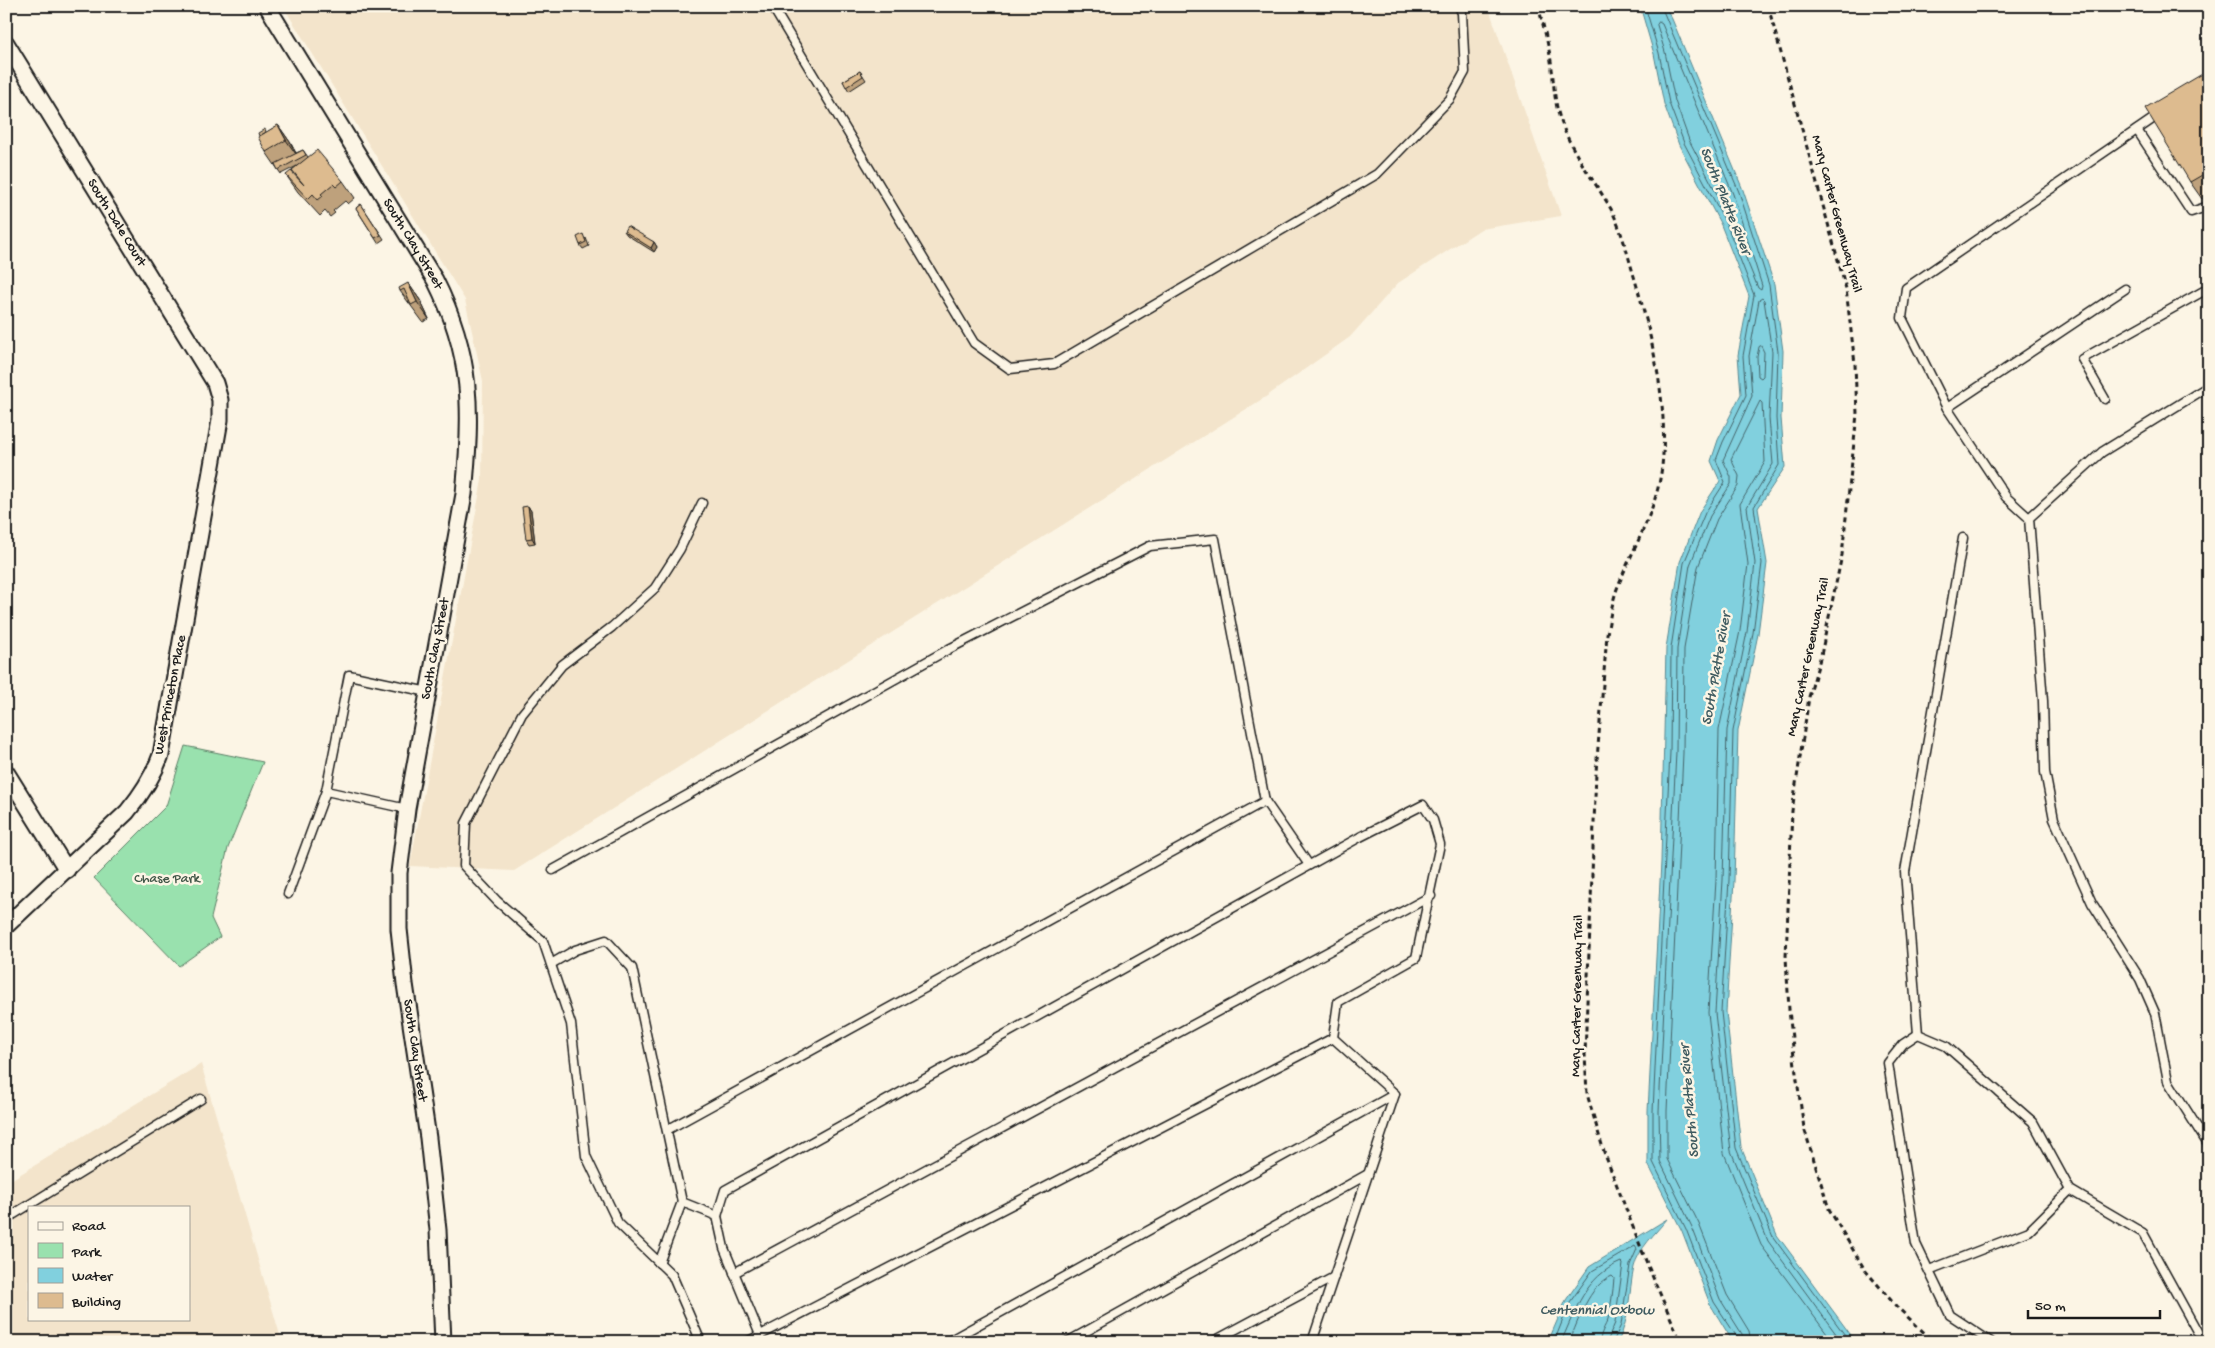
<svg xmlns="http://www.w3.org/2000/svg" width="2215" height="1348" font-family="'Gochi Hand',sans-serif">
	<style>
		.built { fill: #f3e4cb; fill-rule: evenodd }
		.green { fill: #99e1ae; stroke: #5a7e65 }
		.water { fill: #81d0de; stroke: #598890 }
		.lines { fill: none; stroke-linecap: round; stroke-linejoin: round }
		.shore { stroke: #44646a; stroke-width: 1 }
		.lane-casing { stroke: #1c1c1c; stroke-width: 11 }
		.street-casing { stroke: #1c1c1c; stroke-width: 19 }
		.path { stroke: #1c1c1c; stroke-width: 3; stroke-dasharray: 5 4; stroke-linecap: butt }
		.lane { stroke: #fcf5e5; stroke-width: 8 }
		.street { stroke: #fcf5e5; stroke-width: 15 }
		.wall { fill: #bea17b; stroke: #1c1c1c }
		.shaded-wall { fill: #9b8364; stroke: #1c1c1c }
		.building { fill: #ddbb8f; stroke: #1c1c1c }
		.labels { text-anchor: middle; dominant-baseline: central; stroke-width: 5; stroke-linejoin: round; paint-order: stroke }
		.street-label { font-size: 14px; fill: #1c1c1c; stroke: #fcf5e5 }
		.park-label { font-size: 14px; fill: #425748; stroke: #fcf5e5 }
		.water-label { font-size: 15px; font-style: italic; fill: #3f5b60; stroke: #fcf5e5 }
	</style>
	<rect width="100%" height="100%" fill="#fcf5e5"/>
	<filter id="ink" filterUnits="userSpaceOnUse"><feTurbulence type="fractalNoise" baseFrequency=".02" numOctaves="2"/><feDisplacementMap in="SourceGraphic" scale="10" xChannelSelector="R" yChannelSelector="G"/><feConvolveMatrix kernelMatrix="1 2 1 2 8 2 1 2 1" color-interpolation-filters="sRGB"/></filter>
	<g filter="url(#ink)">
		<g class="built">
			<path d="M 283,6 L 1488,6 L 1561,216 L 1481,229 L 1398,283 L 1350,337 L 1267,396 L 514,871 L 410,866 L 482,480 L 483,381 L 465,300 Z"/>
			<path d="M 201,1064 L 282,1342 L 6,1342 L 6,1183 ZM 29,1207 L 189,1207 L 189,1319 L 29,1319 Z"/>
		</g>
		<path class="green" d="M 185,746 L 263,762 L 228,848 L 211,918 L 220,937 L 179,966 L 94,878 L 166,806 Z"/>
		<g class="water">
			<path d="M 1640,6 L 1665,6 L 1672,19 L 1743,190 L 1774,284 L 1783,351 L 1781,418 L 1785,467 L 1758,508 L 1767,563 L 1758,634 L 1738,731 L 1734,881 L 1726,1012 L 1741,1147 L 1777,1235 L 1856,1342 L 1733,1342 L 1710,1304 L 1682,1231 L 1648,1164 L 1648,1111 L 1661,862 L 1666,648 L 1680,562 L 1700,511 L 1720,481 L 1711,461 L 1718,440 L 1741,394 L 1738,355 L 1749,296 L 1721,225 L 1679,145 L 1664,104 L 1654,54 Z"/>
			<path d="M 1667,1219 C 1656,1233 1638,1249 1634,1267 C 1628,1295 1631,1315 1618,1342 L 1548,1342 L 1566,1300 L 1589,1267 Z"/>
		</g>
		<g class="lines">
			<g class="shore">
				<path d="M 1645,6 L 1659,53 L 1669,103 L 1684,143 L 1726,223 L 1754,295 L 1743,356 L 1746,395 L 1723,442 L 1716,460 L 1725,482 L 1705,513 L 1684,563 L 1671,648 L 1670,752 L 1653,1111 L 1653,1162 L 1686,1229 L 1714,1302 L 1737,1337 L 1737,1342"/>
				<path d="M 1661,6 L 1739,192 L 1769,285 L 1778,352 L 1776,418 L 1779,465 L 1754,507 L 1762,563 L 1753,633 L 1733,731 L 1729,880 L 1721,1012 L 1736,1148 L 1773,1237 L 1850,1342"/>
				<path d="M 1659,22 L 1662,24 L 1733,194 L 1762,286 L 1761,290 L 1758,288 L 1731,221 L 1689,140 L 1675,101 L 1665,52 L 1657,25 Z"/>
				<path d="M 1761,346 L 1764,352 L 1763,376 L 1761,378 L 1758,376 L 1757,357 L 1759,347 Z"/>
				<path d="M 1554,1342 L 1570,1302 L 1592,1271 L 1635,1246 L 1637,1249 L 1630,1265 L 1621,1325 L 1613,1342"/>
				<path d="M 1561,1342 C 1576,1309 1585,1277 1621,1262 L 1623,1264 L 1615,1323 L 1607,1342"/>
				<path d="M 1569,1342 C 1579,1320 1588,1286 1612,1276 L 1614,1278 C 1613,1292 1611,1306 1608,1319 C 1605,1327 1600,1333 1600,1342"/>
				<path d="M 1744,1342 L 1742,1334 L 1720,1299 L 1692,1227 L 1660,1161 L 1659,1111 L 1676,752 L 1677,649 L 1690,565 L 1710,516 L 1731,484 L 1731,477 L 1723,460 L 1752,396 L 1749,356 L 1759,300 L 1762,298 L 1764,300 L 1772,352 L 1769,418 L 1773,464 L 1747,507 L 1755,563 L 1747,632 L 1727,730 L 1723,880 L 1715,1013 L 1731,1151 L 1768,1241 L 1842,1342"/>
				<path d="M 1751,1342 L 1749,1331 L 1727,1295 L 1699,1224 L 1667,1159 L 1667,1111 L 1683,753 L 1684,649 L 1698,567 L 1717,519 L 1738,486 L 1739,476 L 1731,459 L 1760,401 L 1762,403 L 1765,462 L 1740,504 L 1748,564 L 1740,631 L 1719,730 L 1716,880 L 1708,1013 L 1724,1153 L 1761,1245 L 1833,1342"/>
			</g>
			<g class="lane-casing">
				<g id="lane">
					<path d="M 772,6 L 974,343 L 1010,369 L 1054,364 L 1377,174 L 1450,99 L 1465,72 L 1462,13 L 1459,6"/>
					<path d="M 2137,130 L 2191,212 L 2209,206"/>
					<path d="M 2125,289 L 1947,408 L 1902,318 L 1906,288 L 2160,114"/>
					<path d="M 2209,386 L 2102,452 L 2029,518 L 2043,701 L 2045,772 L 2054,819 L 2092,903 L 2140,979 L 2155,1013 L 2168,1081 L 2209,1146"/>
					<path d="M 2105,399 L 2082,359 L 2209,288"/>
					<path d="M 1947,408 L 2006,497 L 2029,518"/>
					<path d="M 407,809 L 326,791 L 349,675 L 428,692"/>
					<path d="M 553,870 L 949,649 L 1150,546 L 1215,539 L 1265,801 L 1309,865"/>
					<path d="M 288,894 L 326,791"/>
					<path d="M 551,964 L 575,950 L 606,940 L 632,968 L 682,1202 L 659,1263"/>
					<path d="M 1918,1034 L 1905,872 L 1963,538"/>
					<path d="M 667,1130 L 1265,801"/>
					<path d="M 682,1202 L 717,1216"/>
					<path d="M 6,1219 L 201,1099"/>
					<path d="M 1929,1270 L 2029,1231 L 2070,1190"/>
					<path d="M 734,1273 L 1431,896"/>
					<path d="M 760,1335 L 724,1248 L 717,1216 L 725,1190 L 1360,837 L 1423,805 L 1433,820 L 1440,844 L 1416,958 L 1338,1002 L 1333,1038 L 1395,1094 L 1312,1342"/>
					<path d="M 701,1342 L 672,1275 L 618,1223 L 586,1156 L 571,1024 L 543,941 L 497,901 L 464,866 L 466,823 L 522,714 L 562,665 L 612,627 L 655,588 L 680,549 L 702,503"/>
					<path d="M 747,1342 L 1333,1038"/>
					<path d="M 947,1342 L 1395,1094"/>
					<path d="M 1067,1342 L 1368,1174"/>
					<path d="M 1212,1342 L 1334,1277"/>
					<path d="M 1991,1342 L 1950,1315 L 1916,1244 L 1888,1063 L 1903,1044 L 1918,1034 L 1946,1046 L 2033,1122 L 2070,1190 L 2143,1233 L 2203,1342"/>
				</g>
			</g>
			<g class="street-casing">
				<g id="street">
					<path id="s1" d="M 267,6 L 435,280 C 473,355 472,412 464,494 L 407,809 L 399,873 L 399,929 L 405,984 L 428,1138 L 438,1230 L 443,1342"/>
					<path id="s2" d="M 6,43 L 215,383 L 220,400 L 220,420 L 161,755 C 153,777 142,794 127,812 L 6,926"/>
					<path d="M 6,772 L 67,870"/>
				</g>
			</g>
			<g class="path">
				<path d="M 1538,6 C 1543,24 1548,43 1551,61 C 1554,82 1554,105 1562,124 C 1573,155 1595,181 1611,209 C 1621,229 1627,252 1633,273 C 1651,334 1669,402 1662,466 C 1657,510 1634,546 1618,586 C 1612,602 1610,617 1607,634 L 1596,772 L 1585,1054 L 1587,1094 L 1604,1152 L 1648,1266 L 1681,1342"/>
				<path d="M 1768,6 L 1846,289 L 1855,364 L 1857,414 L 1842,555 L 1821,655 L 1809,697 L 1792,811 L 1786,957 L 1789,1010 L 1795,1066 L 1804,1128 L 1829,1209 L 1865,1270 L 1896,1306 L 1934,1342"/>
			</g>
			<use href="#lane" class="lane"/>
			<use href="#street" class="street"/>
		</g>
		<g class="wall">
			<path d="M 2209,70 L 2209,195 L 2202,199 L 2190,182 Z"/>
			<path d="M 860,71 L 866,80 L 849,91 L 843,81 Z"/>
			<path d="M 278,125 L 290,142 L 296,153 L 303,150 L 308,157 L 343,181 L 355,198 L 348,204 L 345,201 L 333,211 L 335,213 L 330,217 L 325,211 L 320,216 L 298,192 L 286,175 L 298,178 L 292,170 L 299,165 L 281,174 L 266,152 L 267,132 Z"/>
			<path d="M 361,204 L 384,239 L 378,243 L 356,208 Z"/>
			<path d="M 624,231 L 654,242 L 657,247 L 654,252 L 627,235 Z"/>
			<path d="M 586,238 L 589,246 L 583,249 L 580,245 Z"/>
			<path d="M 408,283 L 420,300 L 429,319 L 423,322 L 400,291 Z"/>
			<path d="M 528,506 L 531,511 L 535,543 L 529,544 L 526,539 Z"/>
		</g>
		<g class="shaded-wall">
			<path d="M 278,125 L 290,142 L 298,157 L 286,140 Z"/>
			<path d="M 654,242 L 657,247 L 654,252 L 651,248 Z"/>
			<path d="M 408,283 L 420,300 L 429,319 L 417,302 Z"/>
			<path d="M 528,506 L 531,511 L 535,543 L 532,538 Z"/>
		</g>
		<g class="building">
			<path d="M 2209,70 L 2209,171 L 2190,182 L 2145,108 Z"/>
			<path d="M 860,71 L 863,76 L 846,87 L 843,81 Z"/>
			<path d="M 278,125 L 286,140 L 266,152 L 258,137 Z"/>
			<path d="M 265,129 L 266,132 L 259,136 L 258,133 Z"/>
			<path d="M 303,150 L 306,155 L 278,170 L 275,164 Z"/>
			<path d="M 317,150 L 343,181 L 336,187 L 333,184 L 321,194 L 323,196 L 318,200 L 313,194 L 308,199 L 286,175 L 291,171 L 304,185 L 292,170 Z"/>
			<path d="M 361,204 L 381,235 L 375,238 L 356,208 Z"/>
			<path d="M 627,226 L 654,242 L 651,248 L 624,231 Z"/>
			<path d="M 583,234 L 586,242 L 580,245 L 577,237 Z"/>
			<path d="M 408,283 L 417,302 L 411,305 L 404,289 L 400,291 L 399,288 Z"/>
			<path d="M 528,506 L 532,538 L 526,539 L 522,507 Z"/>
		</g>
	</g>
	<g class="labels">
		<g class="street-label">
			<text transform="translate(1836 214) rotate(75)">Mary Carter Greenway Trail</text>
			<text stroke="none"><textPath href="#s2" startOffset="211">South Dale Court</textPath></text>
			<text stroke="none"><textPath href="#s1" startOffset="279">South Clay Street</textPath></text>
			<text transform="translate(436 649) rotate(-79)">South Clay Street</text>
			<text transform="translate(1809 657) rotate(-78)">Mary Carter Greenway Trail</text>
			<text transform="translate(171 695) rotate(-79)">West Princeton Place</text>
			<text transform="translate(1578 996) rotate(-89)">Mary Carter Greenway Trail</text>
			<text stroke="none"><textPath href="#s1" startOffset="1104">South Clay Street</textPath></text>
		</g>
		<g class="park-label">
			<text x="167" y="879">Chase Park</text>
		</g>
		<g class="water-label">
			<text transform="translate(1725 201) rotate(68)">South Platte River</text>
			<text transform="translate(1717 669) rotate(-80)">South Platte River</text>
			<text transform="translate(1690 1101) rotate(-95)">South Platte River</text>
			<text x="1597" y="1311">Centennial Oxbow</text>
		</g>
	</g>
	<rect width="2215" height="1348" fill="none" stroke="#fcf5e5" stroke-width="25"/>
	<rect x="12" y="12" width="2190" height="1323" fill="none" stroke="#1c1c1c" stroke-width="2" filter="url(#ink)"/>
	<rect x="28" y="1206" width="162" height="115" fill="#fcf5e5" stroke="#a29e95"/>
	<rect x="38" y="1222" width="25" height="8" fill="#fcf5e5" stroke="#a29e95"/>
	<text x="72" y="1230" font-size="15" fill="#1c1c1c">Road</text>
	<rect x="38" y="1243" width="25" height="15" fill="#99e1ae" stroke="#a29e95"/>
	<text x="72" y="1256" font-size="15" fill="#1c1c1c">Park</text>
	<rect x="38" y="1268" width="25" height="15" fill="#81d0de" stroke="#a29e95"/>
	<text x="72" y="1280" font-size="15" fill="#1c1c1c">Water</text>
	<rect x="38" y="1293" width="25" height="15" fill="#ddbb8f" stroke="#a29e95"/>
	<text x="72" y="1306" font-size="15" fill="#1c1c1c">Building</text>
	<path d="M2028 1310v8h132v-8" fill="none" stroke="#1c1c1c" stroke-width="2.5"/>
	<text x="2035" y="1310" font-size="15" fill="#1c1c1c" stroke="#fcf5e5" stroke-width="4" paint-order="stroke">50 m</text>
</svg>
